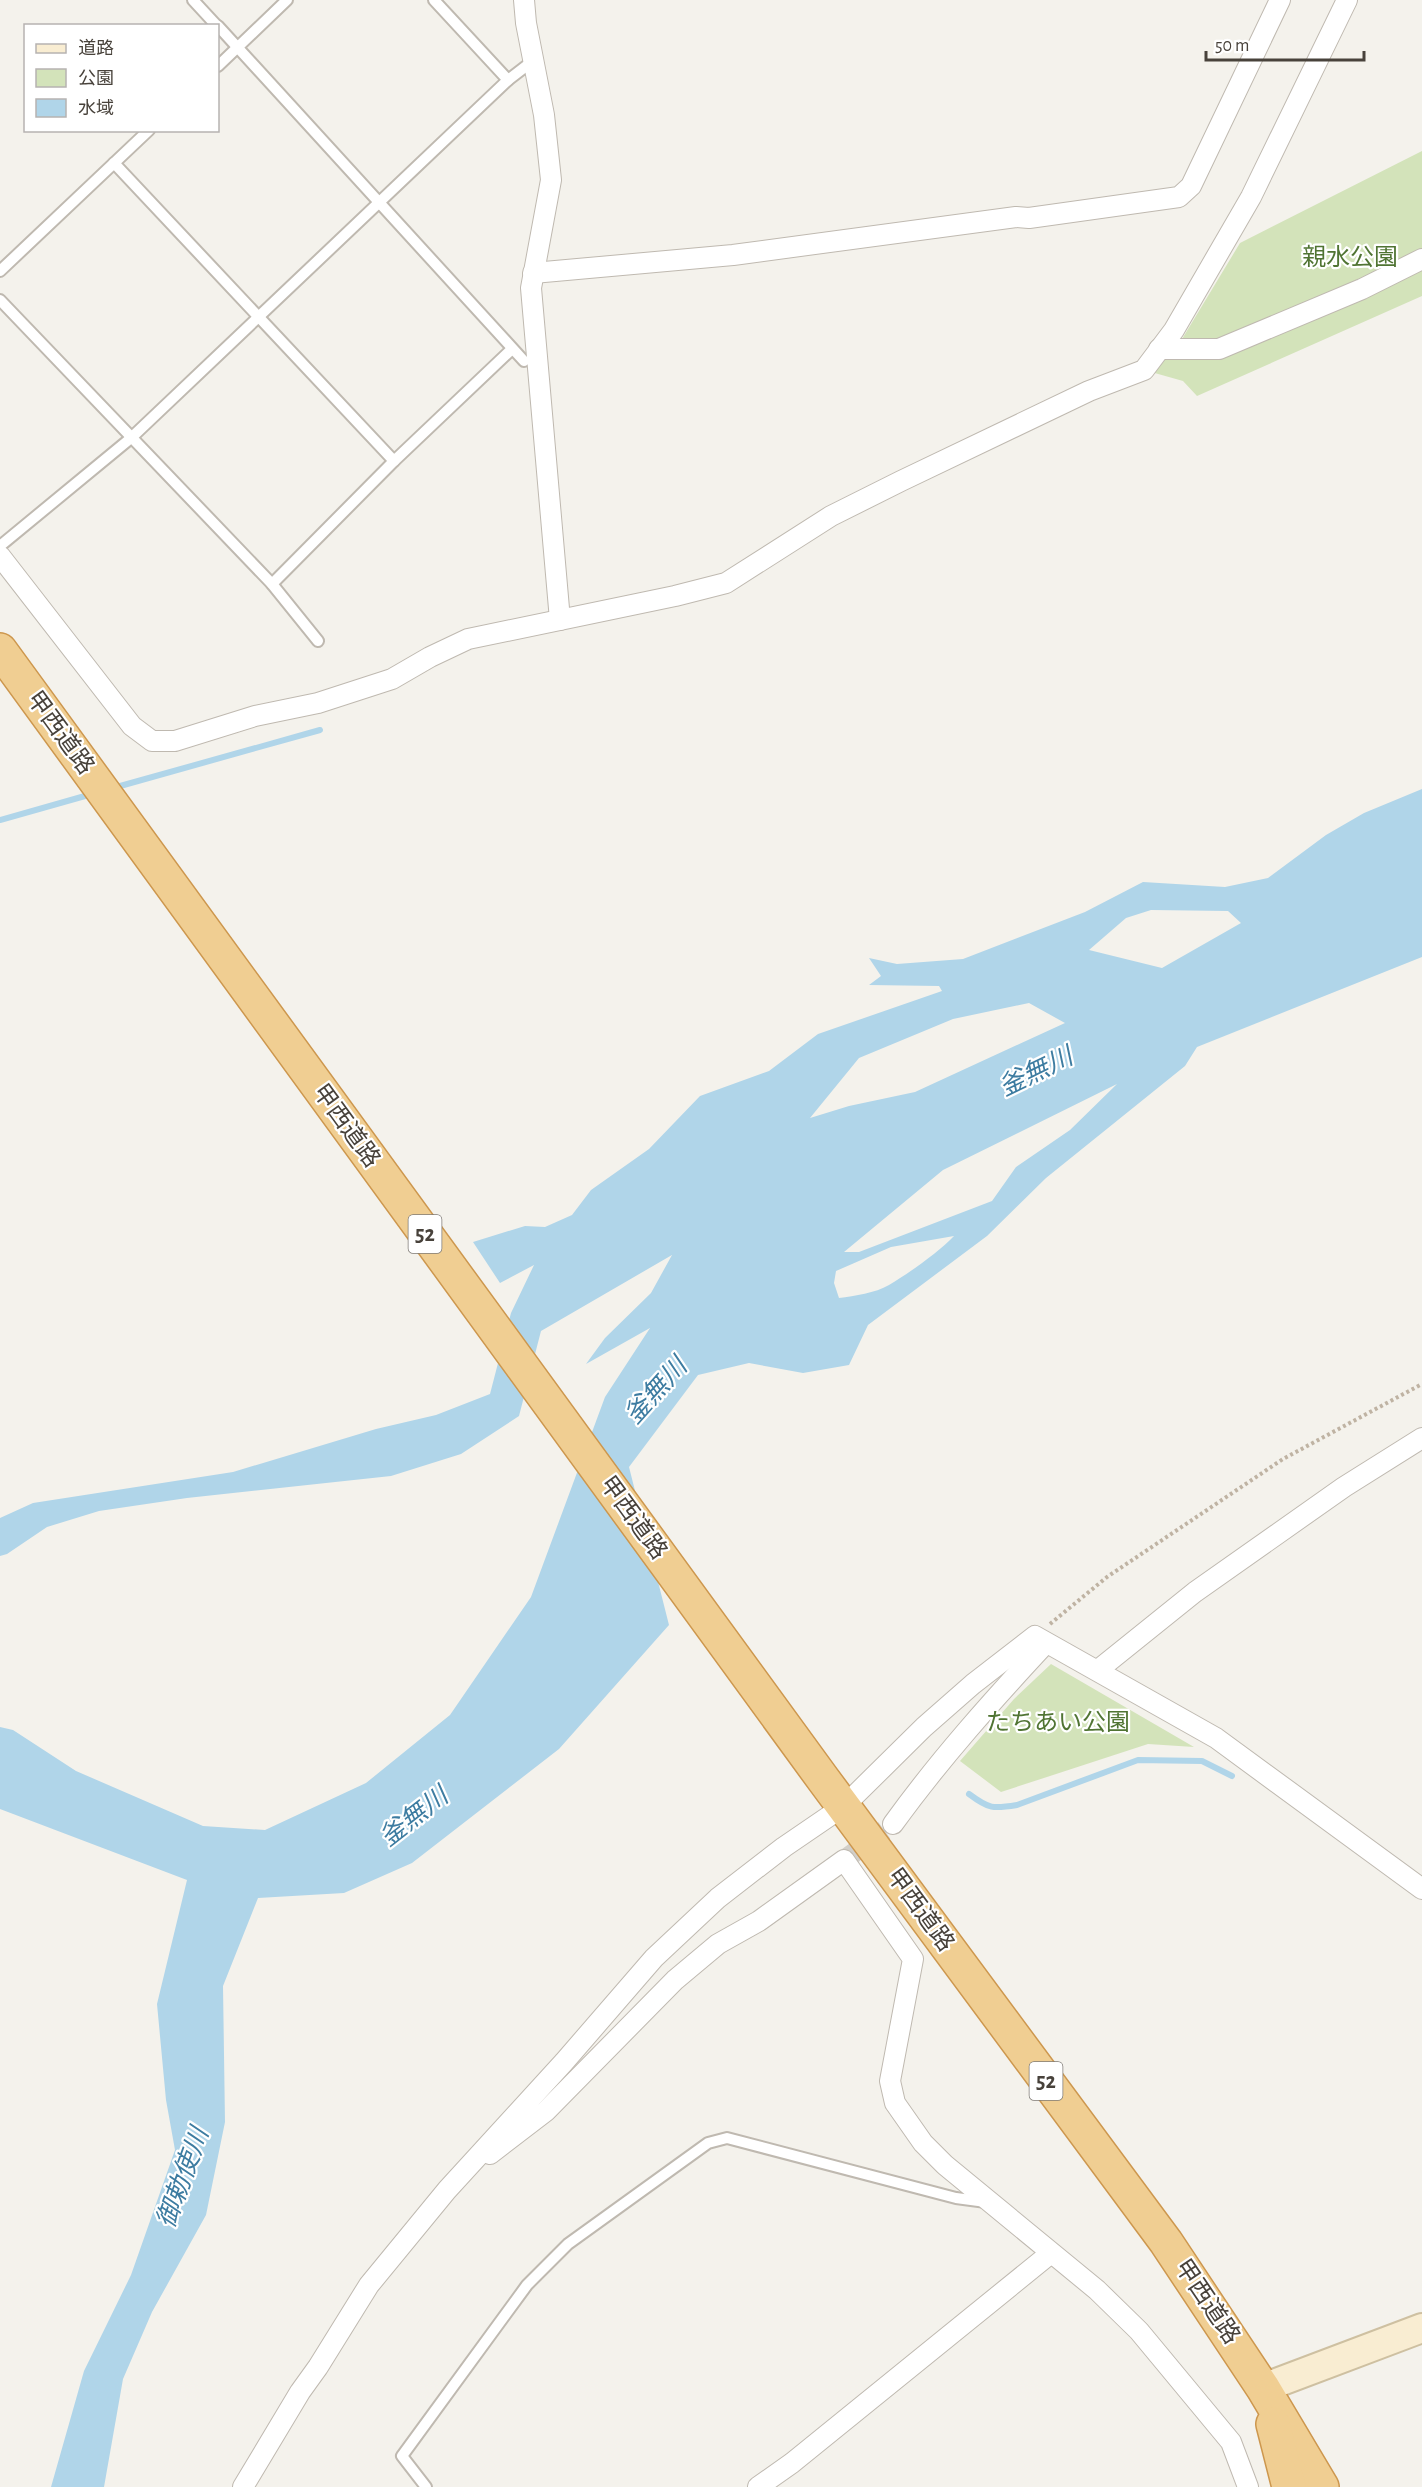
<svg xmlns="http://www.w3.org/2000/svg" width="1422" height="2487" font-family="'Alegreya Sans','Noto Sans JP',sans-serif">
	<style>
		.green { fill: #d3e3ba }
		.water { fill: #b0d5e9; fill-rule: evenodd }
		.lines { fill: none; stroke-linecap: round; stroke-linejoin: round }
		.stream { stroke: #b0d5e9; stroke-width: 6 }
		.minor-tunnel { stroke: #d2cfc9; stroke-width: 20; stroke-dasharray: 20 10; stroke-linecap: butt }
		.service-casing { stroke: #bfb9b0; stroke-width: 14 }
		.minor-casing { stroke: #bfb9b0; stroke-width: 22 }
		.secondary-casing { stroke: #cec0a1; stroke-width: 32 }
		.trunk-casing { stroke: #cd974e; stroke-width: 36 }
		.path { stroke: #bfb3a3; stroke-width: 4; stroke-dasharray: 3 3; stroke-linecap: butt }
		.service { stroke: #fff; stroke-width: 10 }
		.minor { stroke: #fff; stroke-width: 20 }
		.secondary { stroke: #f9edd2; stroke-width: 28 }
		.trunk { stroke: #f0ce92; stroke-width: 33 }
		.labels { text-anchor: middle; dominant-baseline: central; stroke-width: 4.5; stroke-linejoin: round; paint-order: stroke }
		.shield { fill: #fff; stroke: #7f7b76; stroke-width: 1.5 }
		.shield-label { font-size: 22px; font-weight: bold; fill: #48423b }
		.park-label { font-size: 24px; fill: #507433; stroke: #fff }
		.street-label { font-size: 24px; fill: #48423b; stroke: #fff }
		.water-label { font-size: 26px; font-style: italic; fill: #3d7ca1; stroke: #fff }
	</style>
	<rect width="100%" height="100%" fill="#f4f2ec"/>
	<g class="green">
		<path d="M 1422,151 L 1422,296 L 1197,396 L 1183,381 L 1144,370 L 1176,349 L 1240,243 Z"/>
		<path d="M 1051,1664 L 1194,1747 L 1148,1744 L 1001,1792 L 960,1761 L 1014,1699 Z"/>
	</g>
	<path class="water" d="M 1422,789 L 1422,957 L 1197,1047 L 1185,1066 L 1046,1178 L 987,1236 L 868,1325 L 849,1365 L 803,1373 L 749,1363 L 698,1375 L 629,1467 L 669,1625 L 559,1749 L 412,1863 L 344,1893 L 258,1898 L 223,1986 L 225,2122 L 206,2215 L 152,2312 L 123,2379 L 104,2487 L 51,2487 L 84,2371 L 131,2275 L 175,2150 L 166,2100 L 157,2004 L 187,1880 L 0,1809 L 0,1727 L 13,1730 L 76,1771 L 203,1826 L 265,1830 L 366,1783 L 450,1715 L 531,1597 L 605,1397 L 650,1328 L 586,1364 L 605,1338 L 651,1293 L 672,1255 L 541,1331 L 519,1416 L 461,1454 L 391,1476 L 187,1498 L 99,1511 L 47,1527 L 7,1554 L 0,1556 L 0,1518 L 33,1503 L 233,1472 L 376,1429 L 436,1415 L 490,1394 L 511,1313 L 534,1265 L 500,1283 L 473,1242 L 525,1226 L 545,1227 L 572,1215 L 591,1190 L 649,1149 L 700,1096 L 769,1071 L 818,1034 L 942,991 L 939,986 L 869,985 L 881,976 L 869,958 L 897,964 L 963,959 L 1085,912 L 1143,882 L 1225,887 L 1268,878 L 1326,835 L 1364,813 ZM 1151,910 L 1228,911 L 1241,923 L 1162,968 L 1089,950 L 1126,918 ZM 1029,1003 L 1065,1023 L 915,1092 L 849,1106 L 810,1118 L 859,1058 L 953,1019 ZM 1117,1084 L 1070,1130 L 1016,1167 L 992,1201 L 859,1252 L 844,1252 L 943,1170 ZM 954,1236 C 939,1252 909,1273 889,1285 C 875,1293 855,1296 839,1298 L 834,1283 L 836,1271 L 891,1247 Z"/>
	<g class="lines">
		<g class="stream">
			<path d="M 113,788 L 320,730"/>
			<path d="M 0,820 L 92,794"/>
			<path d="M 969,1794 C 989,1809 993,1809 1017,1805 L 1138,1760 L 1202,1761 L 1232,1776"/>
		</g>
		<path class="minor-tunnel" d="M 844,1860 L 893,1824"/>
		<g class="service-casing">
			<g id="service">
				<path d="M 193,0 L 217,26"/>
				<path d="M 434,0 L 508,80"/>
				<path d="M 218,26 L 524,361"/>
				<path d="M 218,66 L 287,0"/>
				<path d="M 114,163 L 394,461"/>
				<path d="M 0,271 L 149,130"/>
				<path d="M 0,300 L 272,584 L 318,641"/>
				<path d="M 0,546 L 131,438 L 508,80 L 534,60"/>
				<path d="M 272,584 L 394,461 L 512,349"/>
				<path d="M 426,2487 L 402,2456 L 527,2285 L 568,2244 L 708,2143 L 727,2138 L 956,2198 L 986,2202"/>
			</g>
		</g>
		<g class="minor-casing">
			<g id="minor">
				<path d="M 524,0 L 526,23 L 544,115 L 551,180 L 531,288 L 560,620"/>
				<path d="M 533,273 L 733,255 L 1016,217 L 1029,218 L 1179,197 L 1191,186 L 1280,0"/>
				<path d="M 1159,349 L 1219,349 L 1362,289 L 1422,259"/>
				<path d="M 0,556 L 132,726 L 152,741 L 175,741 L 255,716 L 318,703 L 392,679 L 430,657 L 468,639 L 675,596 L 726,583 L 831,516 L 901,481 L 1089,391 L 1144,370 L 1174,330 L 1251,197 L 1347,0"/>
				<path d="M 1098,1670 L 1195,1592 L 1344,1487 L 1422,1438"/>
				<path d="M 893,1824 C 940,1759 992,1701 1046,1643"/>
				<path d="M 490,2154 L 546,2111 L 675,1980 L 718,1944 L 759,1921 L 844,1860 L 913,1959 L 890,2081 L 895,2103 L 923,2143 L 945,2165 L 1097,2290 L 1139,2331 L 1231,2442 L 1248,2487"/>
				<path d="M 243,2487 L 300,2392 L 318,2367 L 369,2285 L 447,2190 L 564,2062 L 654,1958 L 718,1898 L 784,1847 L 844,1806 L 924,1727 L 973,1684 L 1035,1636 L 1216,1738 L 1422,1889"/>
				<path d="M 758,2487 L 792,2463 L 1051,2253"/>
			</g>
		</g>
		<g class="secondary-casing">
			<path id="secondary" d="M 1263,2388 L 1422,2328"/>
		</g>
		<g class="trunk-casing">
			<g id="trunk">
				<path d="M 0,650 L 823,1779 L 1166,2242 L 1263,2388 L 1322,2487"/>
				<path d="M 1273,2424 L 1289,2487"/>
			</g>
		</g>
		<path class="path" d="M 1050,1624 L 1107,1577 L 1283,1459 L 1422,1384"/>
		<use href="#service" class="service"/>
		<use href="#minor" class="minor"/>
		<use href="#secondary" class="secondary"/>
		<use href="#trunk" class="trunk"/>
	</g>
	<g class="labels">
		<g class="shield">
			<rect x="408.5" y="1215" width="33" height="38" rx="4.5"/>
			<rect x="1029.5" y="2062" width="33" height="38" rx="4.5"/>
		</g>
		<g class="shield-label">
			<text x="425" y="1234">52</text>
			<text x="1046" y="2081">52</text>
		</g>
		<g class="park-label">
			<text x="1350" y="258">親水公園</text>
			<text x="1058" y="1723">たちあい公園</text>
		</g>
		<g class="street-label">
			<text transform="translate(60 733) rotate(54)">甲西道路</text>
			<text transform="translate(346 1126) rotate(54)">甲西道路</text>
			<text transform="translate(633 1518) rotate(54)">甲西道路</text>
			<text transform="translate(920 1910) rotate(54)">甲西道路</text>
			<text transform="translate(1207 2302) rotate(56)">甲西道路</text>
		</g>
		<g class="water-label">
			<text transform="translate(1036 1072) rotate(-26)">釜無川</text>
			<text transform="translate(656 1391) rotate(-48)">釜無川</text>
			<text transform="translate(414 1817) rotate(-38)">釜無川</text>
			<text transform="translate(183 2178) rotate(-70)">御勅使川</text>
		</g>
	</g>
	<rect x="24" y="24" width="195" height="108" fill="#ffffff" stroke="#b6b3b1" stroke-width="1.5"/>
	<rect x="36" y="44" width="30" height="9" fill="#f9edd2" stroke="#b6b3b1" stroke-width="1.5"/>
	<text x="78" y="54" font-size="18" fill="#48423b">道路</text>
	<rect x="36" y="69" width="30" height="18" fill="#d3e3ba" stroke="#b6b3b1" stroke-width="1.5"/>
	<text x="78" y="84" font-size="18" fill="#48423b">公園</text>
	<rect x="36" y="99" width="30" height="18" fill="#b0d5e9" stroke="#b6b3b1" stroke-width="1.5"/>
	<text x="78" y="114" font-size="18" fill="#48423b">水域</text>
	<path d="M1206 51v9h158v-9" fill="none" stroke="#48423b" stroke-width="3"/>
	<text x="1215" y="51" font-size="18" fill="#48423b" stroke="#ffffff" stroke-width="4.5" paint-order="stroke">50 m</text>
</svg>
